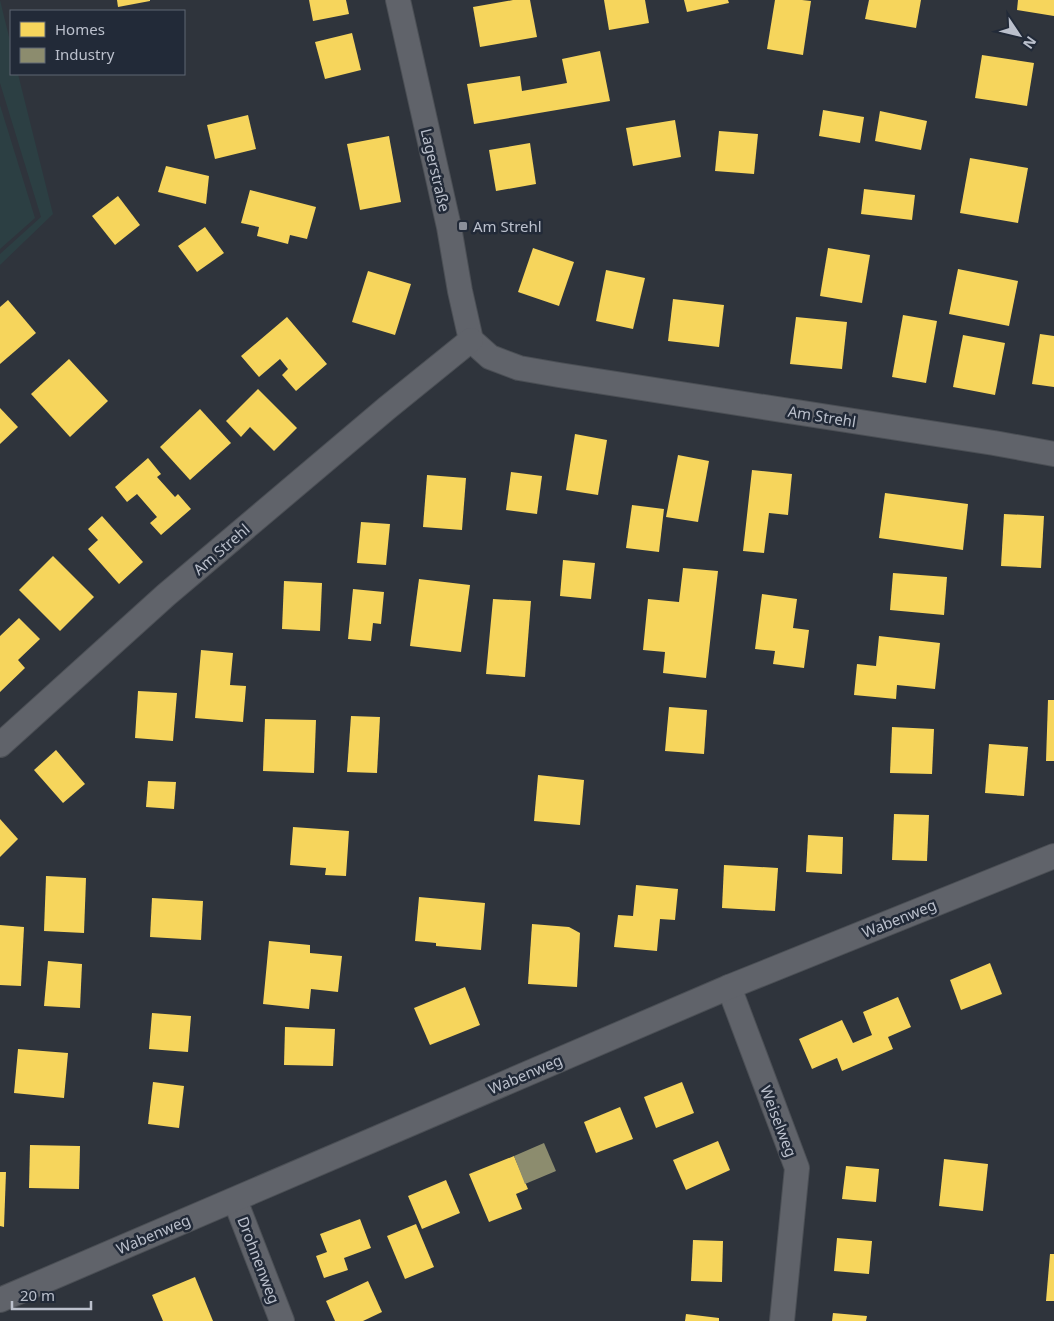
<svg xmlns="http://www.w3.org/2000/svg" width="1054" height="1321" font-family="'Noto Sans',sans-serif">
	<style>
		.green { fill: #2c3f43 }
		.homes { fill: #f6d55c }
		.industry { fill: #8c8c6e }
		.lines { fill: none; stroke-linecap: round; stroke-linejoin: round }
		.street-casing { stroke: #4b4f55; stroke-width: 26 }
		.street { stroke: #60636a; stroke-width: 24 }
		.poi-dot { fill: #8a8f9a; stroke: #222a38; stroke-width: 2 }
		.labels { text-anchor: middle; dominant-baseline: central; stroke-width: 5; stroke-linejoin: round; paint-order: stroke }
		.street-label { font-size: 15px; fill: #bbc0cc; stroke: #222a38 }
		.poi-label { font-size: 15px; fill: #bbc0cc; stroke: #222a38; text-anchor: start }
	</style>
	<rect width="100%" height="100%" fill="#2f343c"/>
	<g class="green">
		<path d="M 0,0 L 11,45 L 11,74 L 18,74 L 53,214 L 0,265 L 0,254 L 41,217 L 0,83 Z"/>
		<path d="M 0,105 L 35,218 L 0,249 Z"/>
	</g>
	<g class="homes">
		<path d="M 117,0 L 150,0 L 150,1 L 118,7 Z"/>
		<path d="M 309,0 L 346,0 L 349,14 L 313,21 Z"/>
		<path d="M 513,0 L 530,0 L 537,37 L 480,47 L 473,7 Z"/>
		<path d="M 604,0 L 645,0 L 649,23 L 609,30 Z"/>
		<path d="M 684,0 L 728,0 L 729,3 L 687,12 Z"/>
		<path d="M 775,0 L 802,0 L 811,1 L 803,55 L 767,49 Z"/>
		<path d="M 869,0 L 921,0 L 916,28 L 865,19 Z"/>
		<path d="M 1018,0 L 1054,0 L 1054,16 L 1017,10 Z"/>
		<path d="M 352,33 L 361,70 L 325,79 L 315,42 Z"/>
		<path d="M 600,51 L 610,101 L 474,124 L 467,84 L 520,76 L 522,91 L 567,83 L 562,59 Z"/>
		<path d="M 982,55 L 1034,63 L 1027,106 L 975,98 Z"/>
		<path d="M 823,110 L 864,117 L 860,143 L 819,136 Z"/>
		<path d="M 880,111 L 927,121 L 921,150 L 875,141 Z"/>
		<path d="M 248,115 L 256,149 L 215,159 L 207,125 Z"/>
		<path d="M 675,120 L 681,157 L 633,166 L 626,128 Z"/>
		<path d="M 719,131 L 758,134 L 754,174 L 715,171 Z"/>
		<path d="M 389,136 L 401,202 L 360,210 L 347,144 Z"/>
		<path d="M 530,143 L 536,184 L 496,191 L 489,150 Z"/>
		<path d="M 970,158 L 1028,168 L 1018,223 L 960,213 Z"/>
		<path d="M 166,166 L 209,176 L 206,204 L 158,192 Z"/>
		<path d="M 864,189 L 915,195 L 912,220 L 861,214 Z"/>
		<path d="M 250,190 L 316,207 L 307,239 L 290,235 L 288,244 L 257,236 L 259,227 L 241,223 Z"/>
		<path d="M 118,196 L 140,225 L 115,245 L 92,216 Z"/>
		<path d="M 205,227 L 224,253 L 197,272 L 178,246 Z"/>
		<path d="M 533,248 L 574,262 L 559,306 L 518,292 Z"/>
		<path d="M 828,248 L 870,255 L 862,303 L 820,296 Z"/>
		<path d="M 958,269 L 1018,281 L 1009,326 L 949,314 Z"/>
		<path d="M 606,270 L 645,278 L 633,329 L 596,321 Z"/>
		<path d="M 368,271 L 411,284 L 395,335 L 352,322 Z"/>
		<path d="M 673,299 L 724,305 L 719,347 L 668,341 Z"/>
		<path d="M 8,300 L 36,333 L 0,364 L 0,307 Z"/>
		<path d="M 903,315 L 937,321 L 926,383 L 892,377 Z"/>
		<path d="M 287,317 L 327,364 L 296,391 L 282,375 L 288,369 L 280,359 L 259,377 L 241,356 Z"/>
		<path d="M 796,317 L 847,322 L 842,369 L 790,364 Z"/>
		<path d="M 1040,334 L 1054,336 L 1054,387 L 1032,384 Z"/>
		<path d="M 963,335 L 1005,343 L 995,395 L 953,387 Z"/>
		<path d="M 69,359 L 108,401 L 70,437 L 31,394 Z"/>
		<path d="M 258,389 L 297,428 L 274,451 L 250,427 L 241,437 L 226,421 Z"/>
		<path d="M 0,408 L 18,427 L 0,444 Z"/>
		<path d="M 200,409 L 231,443 L 190,480 L 160,447 Z"/>
		<path d="M 575,434 L 607,440 L 598,495 L 566,490 Z"/>
		<path d="M 678,455 L 709,461 L 698,522 L 666,517 Z"/>
		<path d="M 148,458 L 161,474 L 157,477 L 175,497 L 178,494 L 191,509 L 161,535 L 150,523 L 157,517 L 137,494 L 127,502 L 115,487 Z"/>
		<path d="M 752,470 L 792,474 L 788,515 L 769,513 L 764,553 L 743,551 Z"/>
		<path d="M 511,472 L 542,476 L 537,514 L 506,510 Z"/>
		<path d="M 427,475 L 466,478 L 462,530 L 423,527 Z"/>
		<path d="M 885,493 L 968,504 L 963,550 L 879,538 Z"/>
		<path d="M 632,505 L 664,509 L 659,552 L 626,548 Z"/>
		<path d="M 1004,514 L 1044,516 L 1041,568 L 1001,566 Z"/>
		<path d="M 102,516 L 143,562 L 119,584 L 88,549 L 98,540 L 88,529 Z"/>
		<path d="M 361,522 L 390,524 L 386,565 L 357,563 Z"/>
		<path d="M 53,556 L 94,597 L 60,631 L 19,590 Z"/>
		<path d="M 563,560 L 595,563 L 591,599 L 560,596 Z"/>
		<path d="M 683,568 L 718,571 L 706,678 L 663,673 L 665,652 L 643,650 L 648,599 L 679,602 Z"/>
		<path d="M 893,573 L 947,577 L 944,615 L 890,610 Z"/>
		<path d="M 419,579 L 470,585 L 461,652 L 410,646 Z"/>
		<path d="M 284,581 L 322,583 L 320,631 L 282,629 Z"/>
		<path d="M 353,589 L 384,592 L 381,624 L 373,623 L 371,641 L 348,639 Z"/>
		<path d="M 762,594 L 797,599 L 793,628 L 809,630 L 804,668 L 773,664 L 775,651 L 755,649 Z"/>
		<path d="M 493,599 L 531,601 L 525,677 L 486,674 Z"/>
		<path d="M 19,618 L 40,639 L 18,660 L 25,668 L 0,692 L 0,636 Z"/>
		<path d="M 879,636 L 940,643 L 935,689 L 897,685 L 896,699 L 854,695 L 857,664 L 876,666 Z"/>
		<path d="M 201,650 L 233,653 L 230,685 L 246,686 L 243,722 L 195,718 Z"/>
		<path d="M 138,691 L 177,693 L 173,741 L 135,738 Z"/>
		<path d="M 1048,700 L 1054,700 L 1054,761 L 1046,761 Z"/>
		<path d="M 669,707 L 707,710 L 704,754 L 665,751 Z"/>
		<path d="M 351,716 L 380,717 L 377,773 L 347,772 Z"/>
		<path d="M 265,719 L 316,720 L 314,773 L 263,771 Z"/>
		<path d="M 892,727 L 934,729 L 932,774 L 890,773 Z"/>
		<path d="M 989,744 L 1028,747 L 1024,796 L 985,793 Z"/>
		<path d="M 56,750 L 85,784 L 63,803 L 34,770 Z"/>
		<path d="M 538,775 L 584,780 L 580,825 L 534,821 Z"/>
		<path d="M 148,781 L 176,782 L 174,809 L 146,807 Z"/>
		<path d="M 894,814 L 929,815 L 927,861 L 892,860 Z"/>
		<path d="M 0,819 L 18,839 L 0,857 Z"/>
		<path d="M 293,827 L 349,831 L 346,876 L 325,875 L 326,868 L 290,865 Z"/>
		<path d="M 808,835 L 843,837 L 842,874 L 806,872 Z"/>
		<path d="M 724,865 L 778,868 L 775,911 L 722,908 Z"/>
		<path d="M 46,876 L 86,878 L 84,933 L 44,931 Z"/>
		<path d="M 636,885 L 678,889 L 675,920 L 660,919 L 657,951 L 614,947 L 618,915 L 633,916 Z"/>
		<path d="M 419,897 L 485,903 L 481,950 L 436,946 L 436,943 L 415,941 Z"/>
		<path d="M 152,898 L 203,901 L 201,940 L 150,937 Z"/>
		<path d="M 532,924 L 569,927 L 580,933 L 577,987 L 528,984 Z"/>
		<path d="M 0,925 L 24,927 L 21,986 L 0,985 Z"/>
		<path d="M 269,941 L 310,945 L 310,953 L 342,956 L 338,992 L 311,989 L 309,1009 L 263,1004 Z"/>
		<path d="M 48,961 L 82,964 L 80,1008 L 44,1006 Z"/>
		<path d="M 990,963 L 1002,994 L 961,1010 L 950,980 Z"/>
		<path d="M 465,987 L 480,1025 L 430,1045 L 414,1008 Z"/>
		<path d="M 898,997 L 911,1027 L 888,1037 L 893,1049 L 842,1071 L 837,1058 L 812,1069 L 799,1039 L 842,1020 L 853,1043 L 872,1035 L 863,1012 Z"/>
		<path d="M 152,1013 L 191,1016 L 188,1052 L 149,1049 Z"/>
		<path d="M 285,1027 L 335,1029 L 333,1066 L 284,1065 Z"/>
		<path d="M 18,1049 L 68,1053 L 64,1098 L 14,1093 Z"/>
		<path d="M 153,1082 L 184,1086 L 179,1128 L 148,1124 Z"/>
		<path d="M 682,1082 L 694,1113 L 656,1128 L 644,1097 Z"/>
		<path d="M 620,1107 L 633,1139 L 596,1153 L 584,1122 Z"/>
		<path d="M 718,1141 L 730,1170 L 686,1190 L 673,1160 Z"/>
		<path d="M 30,1145 L 80,1146 L 79,1189 L 29,1188 Z"/>
		<path d="M 514,1156 L 528,1189 L 516,1194 L 522,1209 L 489,1222 L 469,1174 Z"/>
		<path d="M 944,1159 L 988,1164 L 983,1211 L 939,1206 Z"/>
		<path d="M 846,1166 L 879,1169 L 876,1202 L 842,1199 Z"/>
		<path d="M 0,1172 L 6,1172 L 4,1227 L 0,1226 Z"/>
		<path d="M 446,1180 L 460,1213 L 422,1229 L 408,1196 Z"/>
		<path d="M 360,1219 L 371,1248 L 344,1258 L 348,1270 L 324,1278 L 316,1256 L 327,1252 L 320,1234 Z"/>
		<path d="M 416,1224 L 434,1267 L 405,1279 L 387,1236 Z"/>
		<path d="M 837,1238 L 872,1241 L 869,1274 L 834,1271 Z"/>
		<path d="M 693,1240 L 723,1241 L 722,1282 L 691,1281 Z"/>
		<path d="M 1050,1254 L 1054,1254 L 1054,1301 L 1046,1301 Z"/>
		<path d="M 195,1277 L 213,1321 L 163,1321 L 152,1295 Z"/>
		<path d="M 368,1281 L 382,1312 L 363,1321 L 335,1321 L 326,1301 Z"/>
		<path d="M 833,1313 L 867,1316 L 866,1321 L 832,1321 Z"/>
		<path d="M 686,1314 L 719,1318 L 719,1321 L 685,1321 Z"/>
	</g>
	<path class="industry" d="M 544,1143 L 556,1171 L 525,1184 L 514,1156 Z"/>
	<g class="lines">
		<g class="street-casing">
			<g id="street">
				<path d="M 398,0 L 449,227 L 460,291 L 471,340"/>
				<path d="M 471,340 L 490,357 L 519,368 L 559,375 L 994,443 L 1054,454"/>
				<path d="M 0,745 L 166,595 L 387,408 L 471,340"/>
				<path d="M 729,987 L 797,1168 L 782,1321"/>
				<path d="M 235,1200 L 282,1321"/>
				<path d="M 0,1300 L 729,987 L 1054,856"/>
			</g>
		</g>
		<use href="#street" class="street"/>
	</g>
	<rect class="poi-dot" x="458" y="221" width="10" height="10" rx="2.5"/>
	<g class="labels">
		<g class="street-label">
			<text transform="translate(436 170) rotate(77)">Lagerstraße</text>
			<text transform="translate(822 416) rotate(9)">Am Strehl</text>
			<text transform="translate(221 549) rotate(-41)">Am Strehl</text>
			<text transform="translate(899 918) rotate(-22)">Wabenweg</text>
			<text transform="translate(525 1074) rotate(-23)">Wabenweg</text>
			<text transform="translate(779 1121) rotate(69)">Weiselweg</text>
			<text transform="translate(153 1234) rotate(-23)">Wabenweg</text>
			<text transform="translate(259 1260) rotate(69)">Drohnenweg</text>
		</g>
		<g class="poi-label">
			<text x="473" y="226">Am Strehl</text>
		</g>
	</g>
	<rect x="10" y="10" width="175" height="65" fill="#222a38" stroke="#5f6673"/>
	<rect x="20" y="22" width="25" height="15" fill="#f6d55c" stroke="#5f6673"/>
	<text x="55" y="35" font-size="15" fill="#bbc0cc">Homes</text>
	<rect x="20" y="48" width="25" height="15" fill="#8c8c6e" stroke="#5f6673"/>
	<text x="55" y="60" font-size="15" fill="#bbc0cc">Industry</text>
	<g transform="translate(1019 35) rotate(125)" stroke="#222a38" stroke-width="4" paint-order="stroke">
	<path d="M0-4L9 19L0 12L-9 19Z" fill="#bbc0cc"/>
	<text y="-8" font-size="14" font-weight="bold" text-anchor="middle" fill="#bbc0cc">N</text>
	</g>
	<path d="M12 1301v8h79v-8" fill="none" stroke="#bbc0cc" stroke-width="2.5"/>
	<text x="20" y="1301" font-size="15" fill="#bbc0cc" stroke="#222a38" stroke-width="4" paint-order="stroke">20 m</text>
</svg>
